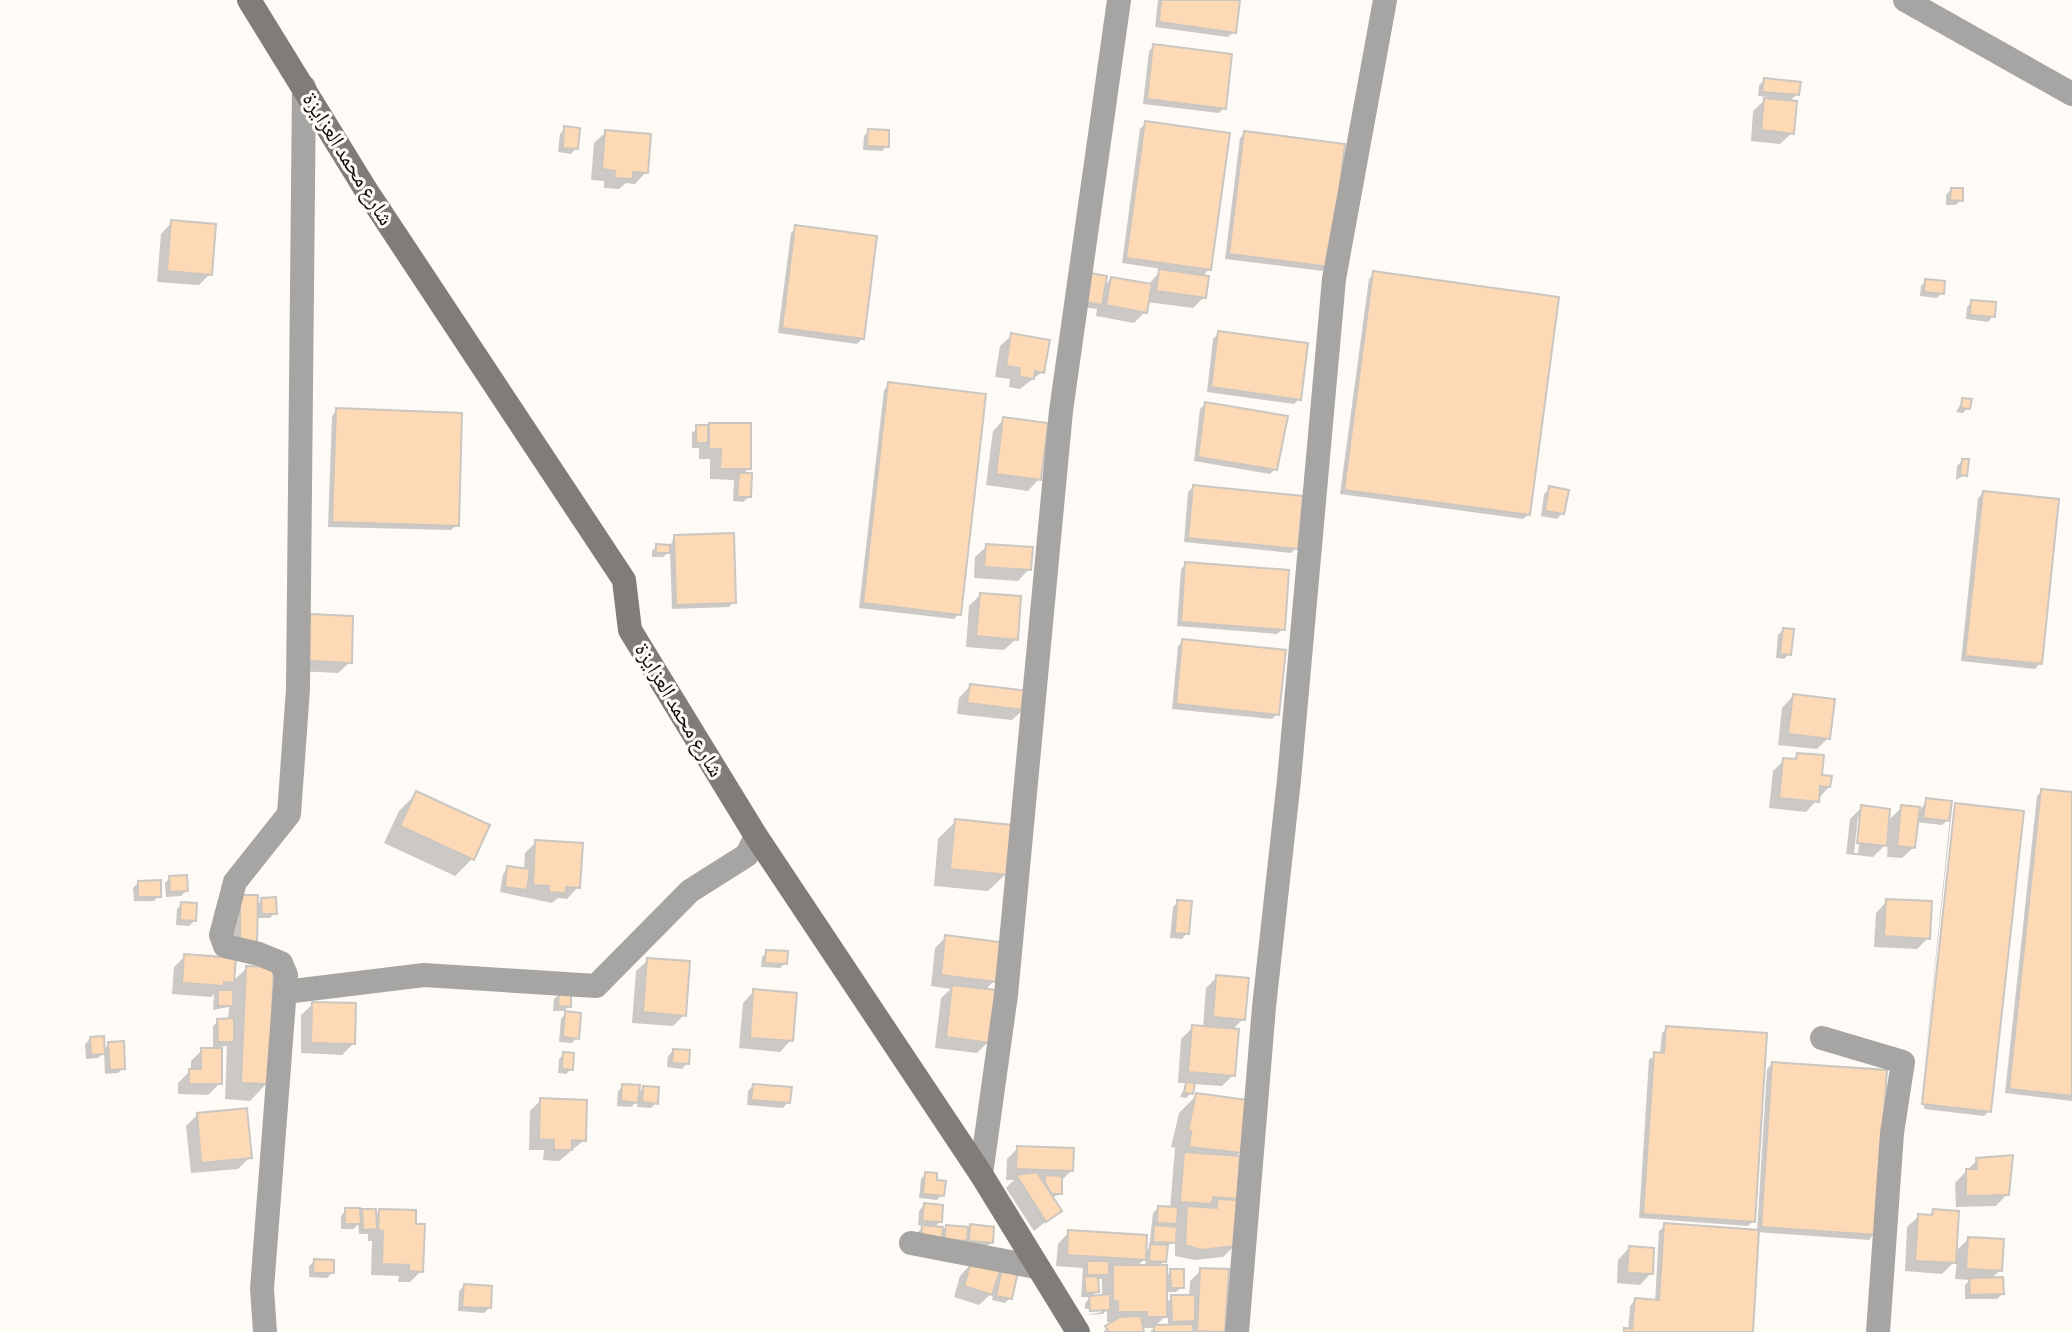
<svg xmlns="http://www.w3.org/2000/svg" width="2072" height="1332" font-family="'Alegreya Sans','Noto Naskh Arabic',sans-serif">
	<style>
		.shadow { fill: #0003; fill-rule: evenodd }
		.building { fill: #fed9b5; stroke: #cac6c1; stroke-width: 2 }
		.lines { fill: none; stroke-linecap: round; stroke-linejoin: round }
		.street { stroke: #a7a5a3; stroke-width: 24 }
		.secondary { stroke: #7f7c79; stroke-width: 24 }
		.labels { text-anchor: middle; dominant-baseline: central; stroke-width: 6; stroke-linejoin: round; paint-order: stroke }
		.street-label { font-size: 22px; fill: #121110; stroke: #fefbf7 }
	</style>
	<rect width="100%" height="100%" fill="#fefbf7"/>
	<g class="shadow">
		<path d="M 1158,0 L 1238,0 L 1234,32 L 1228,37 L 1155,27 Z"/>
		<path d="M 1154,46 L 1224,108 L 1219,113 L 1143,104 L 1149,51 Z"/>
		<path d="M 1765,80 L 1797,94 L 1789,102 L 1792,133 L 1780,144 L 1751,141 L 1753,111 L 1768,97 L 1758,96 L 1759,85 Z"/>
		<path d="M 1145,124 L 1209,269 L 1202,277 L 1204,297 L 1193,308 L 1147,302 L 1145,312 L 1134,323 L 1096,316 L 1097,309 L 1081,307 L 1111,279 L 1148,285 L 1162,269 L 1122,263 L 1140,129 Z"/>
		<path d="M 565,128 L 576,148 L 571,154 L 558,152 L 560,134 Z"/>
		<path d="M 869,131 L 887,146 L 882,151 L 863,150 L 864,136 Z"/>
		<path d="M 606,132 L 646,172 L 635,184 L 626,183 L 619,189 L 604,188 L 604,181 L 591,180 L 594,143 Z"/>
		<path d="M 1245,133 L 1328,266 L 1323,271 L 1225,259 L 1240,138 Z"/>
		<path d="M 1951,190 L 1961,200 L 1956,205 L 1946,205 L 1946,195 Z"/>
		<path d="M 172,222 L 210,274 L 199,285 L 157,282 L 161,234 Z"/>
		<path d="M 796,228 L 862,339 L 857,344 L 778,333 L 791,233 Z"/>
		<path d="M 1374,273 L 1529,514 L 1523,519 L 1340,494 L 1369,279 Z"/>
		<path d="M 1926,281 L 1942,293 L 1937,298 L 1920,296 L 1921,286 Z"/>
		<path d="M 1972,302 L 1993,316 L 1988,322 L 1966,319 L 1967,307 Z"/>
		<path d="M 1218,334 L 1299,399 L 1294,404 L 1207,392 L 1213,339 Z"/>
		<path d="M 1012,335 L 1042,372 L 1020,389 L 1009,387 L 1010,379 L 995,377 L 1000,346 Z"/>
		<path d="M 889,385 L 959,614 L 954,619 L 859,608 L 884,390 Z"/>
		<path d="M 1963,400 L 1968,408 L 1963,413 L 1956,412 Z"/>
		<path d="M 1205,404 L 1275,469 L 1270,474 L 1194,461 L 1200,409 Z"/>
		<path d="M 337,410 L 457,525 L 451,530 L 328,527 L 332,416 Z"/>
		<path d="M 1004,419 L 1039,479 L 1028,491 L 986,485 L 993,431 Z"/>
		<path d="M 710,425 L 749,468 L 742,475 L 749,497 L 743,502 L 733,501 L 734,480 L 710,479 L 710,459 L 699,459 L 699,448 L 692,448 L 692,432 Z"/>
		<path d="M 1962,461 L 1965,475 L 1956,480 L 1957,466 Z"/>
		<path d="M 1193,487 L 1296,548 L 1291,553 L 1184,542 L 1188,492 Z"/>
		<path d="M 1550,489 L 1562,513 L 1557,519 L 1541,516 L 1544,494 Z"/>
		<path d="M 1983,493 L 2040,663 L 2035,669 L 1961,661 L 1978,498 Z"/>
		<path d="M 674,537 L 734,602 L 729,607 L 672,609 L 670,551 L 663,557 L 652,557 L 652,551 L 657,546 L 670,547 Z"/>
		<path d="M 987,546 L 1029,569 L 1018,581 L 974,578 L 975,557 Z"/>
		<path d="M 1186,564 L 1283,629 L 1277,634 L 1177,626 L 1181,569 Z"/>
		<path d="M 980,595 L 1016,639 L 1004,650 L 966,647 L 969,606 Z"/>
		<path d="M 300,627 L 350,662 L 338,673 L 298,671 Z"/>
		<path d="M 1783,630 L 1789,654 L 1784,659 L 1776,658 L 1778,635 Z"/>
		<path d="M 1183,641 L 1277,714 L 1272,719 L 1172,709 L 1178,646 Z"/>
		<path d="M 970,686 L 1024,709 L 1012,720 L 957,714 L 959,698 Z"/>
		<path d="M 1793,696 L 1828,738 L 1817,749 L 1778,745 L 1782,708 Z"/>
		<path d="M 1797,755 L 1829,787 L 1806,812 L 1769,808 L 1773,771 L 1784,760 L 1791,761 Z"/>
		<path d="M 2042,791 L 2072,794 L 2072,1101 L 2005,1093 L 2037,796 Z"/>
		<path d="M 416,794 L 472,859 L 455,876 L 384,843 L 399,811 Z"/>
		<path d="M 1927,800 L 1948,813 L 1952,809 L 1920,1109 L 1950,818 L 1942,825 L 1916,822 L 1914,847 L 1902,858 L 1887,857 L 1888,842 L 1873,857 L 1846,854 L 1850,819 L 1862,807 L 1887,822 L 1902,807 L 1921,809 ZM 1858,817 L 1862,817 L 1858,853 L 1854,853 Z"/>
		<path d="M 1955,805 L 2021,813 L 1989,1111 L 1984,1116 L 1924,1109 Z"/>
		<path d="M 956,821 L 1006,874 L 988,891 L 934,886 L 938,839 Z"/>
		<path d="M 536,842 L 578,887 L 567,899 L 558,898 L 552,903 L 500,892 L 503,874 L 508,868 L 524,871 L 525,853 Z"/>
		<path d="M 170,878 L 186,891 L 181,896 L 166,897 L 165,883 Z"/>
		<path d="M 138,883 L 159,896 L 154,901 L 134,901 L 133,888 Z"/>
		<path d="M 262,900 L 275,913 L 270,918 L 256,918 L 229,952 L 230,908 L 256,906 Z"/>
		<path d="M 1887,901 L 1928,938 L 1917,949 L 1874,947 L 1876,913 Z"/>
		<path d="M 1178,902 L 1187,933 L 1182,939 L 1170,938 L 1173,907 Z"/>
		<path d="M 182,904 L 194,921 L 189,926 L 176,925 L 177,909 Z"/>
		<path d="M 946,937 L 994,981 L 984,991 L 988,1042 L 977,1053 L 935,1048 L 941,998 L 951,989 L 931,986 L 935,948 Z"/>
		<path d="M 767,952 L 785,963 L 780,968 L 761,967 L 762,957 Z"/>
		<path d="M 185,956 L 232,982 L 247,968 L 267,1083 L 250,1101 L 225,1099 L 227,1046 L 220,1047 L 220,1083 L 208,1095 L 178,1094 L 178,1083 L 191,1070 L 191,1061 L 202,1050 L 213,1050 L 213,1026 L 218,1021 L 228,1021 L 229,1007 L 213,1010 L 214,994 L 211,997 L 172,994 L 174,967 Z"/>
		<path d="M 648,960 L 684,1015 L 673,1026 L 632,1023 L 636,971 Z"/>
		<path d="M 1217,977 L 1243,1019 L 1231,1031 L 1233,1075 L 1222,1086 L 1193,1084 L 1191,1093 L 1186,1098 L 1180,1097 L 1187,1083 L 1178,1083 L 1181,1039 L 1193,1027 L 1203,1028 L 1206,988 Z"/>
		<path d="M 754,991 L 791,1040 L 780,1052 L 739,1048 L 743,1003 Z"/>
		<path d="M 560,994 L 569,1006 L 564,1011 L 553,1011 L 554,999 Z"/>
		<path d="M 313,1004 L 354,1043 L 342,1055 L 301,1053 L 301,1015 Z"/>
		<path d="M 566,1013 L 577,1038 L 572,1043 L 559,1042 L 561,1019 Z"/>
		<path d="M 1667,1028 L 1753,1221 L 1748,1226 L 1639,1218 L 1649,1059 L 1660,1055 L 1662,1033 Z"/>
		<path d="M 90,1039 L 103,1050 L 109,1044 L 123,1068 L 118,1073 L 105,1074 L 104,1052 L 98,1058 L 86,1059 L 85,1044 Z"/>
		<path d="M 673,1051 L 687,1063 L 682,1069 L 667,1067 L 668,1056 Z"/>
		<path d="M 564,1054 L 571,1069 L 566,1074 L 558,1073 L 559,1059 Z"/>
		<path d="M 1772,1064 L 1874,1234 L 1869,1240 L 1757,1232 L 1751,1332 L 1624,1332 L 1628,1331 L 1630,1306 L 1635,1300 L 1655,1302 L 1659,1231 L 1665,1226 L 1757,1232 L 1767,1069 Z"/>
		<path d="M 623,1086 L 637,1094 L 644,1088 L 656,1103 L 651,1108 L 637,1107 L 638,1100 L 631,1107 L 617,1106 L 618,1091 Z"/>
		<path d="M 753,1086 L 788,1102 L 783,1108 L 747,1105 L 748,1091 Z"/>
		<path d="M 1196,1096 L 1239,1153 L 1234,1158 L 1236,1198 L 1231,1202 L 1234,1246 L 1223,1257 L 1195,1260 L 1175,1256 L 1175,1241 L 1165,1247 L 1164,1261 L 1158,1267 L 1165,1277 L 1171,1271 L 1182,1287 L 1176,1292 L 1165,1292 L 1165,1305 L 1172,1297 L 1189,1297 L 1190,1281 L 1201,1270 L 1223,1332 L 1150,1332 L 1154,1328 L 1142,1328 L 1142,1332 L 1103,1332 L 1115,1322 L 1107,1322 L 1107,1310 L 1103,1314 L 1086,1315 L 1102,1312 L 1102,1308 L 1085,1309 L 1085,1303 L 1091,1297 L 1081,1297 L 1083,1268 L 1056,1266 L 1058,1244 L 1069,1232 L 1144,1252 L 1149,1248 L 1153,1213 L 1158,1208 L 1170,1209 L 1175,1148 L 1171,1147 L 1179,1113 ZM 1146,1258 L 1145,1267 L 1136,1267 ZM 1096,1279 L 1102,1279 L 1102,1297 L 1091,1297 L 1097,1291 ZM 1168,1314 L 1168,1327 L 1154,1327 Z"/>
		<path d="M 541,1100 L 584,1140 L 559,1161 L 543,1160 L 544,1150 L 529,1150 L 530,1111 Z"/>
		<path d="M 198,1114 L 249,1158 L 238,1169 L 191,1173 L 186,1126 Z"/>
		<path d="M 1018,1148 L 1071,1171 L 1060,1182 L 1060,1194 L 1051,1198 L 1059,1211 L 1034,1231 L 1006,1188 L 1014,1180 L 1006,1180 L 1007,1159 Z"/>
		<path d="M 1977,1160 L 2007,1194 L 1996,1206 L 1956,1207 L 1955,1183 Z"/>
		<path d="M 926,1174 L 942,1195 L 937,1200 L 919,1198 L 921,1179 Z"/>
		<path d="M 924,1205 L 940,1222 L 933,1228 L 941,1233 L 946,1227 L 971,1226 L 991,1242 L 986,1248 L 964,1246 L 965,1240 L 960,1245 L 917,1233 L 924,1226 L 918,1225 L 919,1211 Z"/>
		<path d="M 346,1210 L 358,1216 L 363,1211 L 375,1216 L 380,1211 L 421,1271 L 410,1282 L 398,1282 L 399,1276 L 371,1275 L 372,1241 L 368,1241 L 368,1234 L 359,1234 L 358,1224 L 354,1229 L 341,1229 L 341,1216 Z"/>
		<path d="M 1934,1211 L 1954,1253 L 1968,1239 L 2000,1270 L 1990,1280 L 2002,1294 L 1997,1299 L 1965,1299 L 1965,1285 L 1970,1280 L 1955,1279 L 1957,1259 L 1942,1274 L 1905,1271 L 1907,1227 L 1919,1216 L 1928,1216 Z"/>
		<path d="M 1629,1248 L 1651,1273 L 1640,1285 L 1617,1283 L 1618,1260 Z"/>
		<path d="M 315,1261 L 332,1273 L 327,1278 L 309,1277 L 309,1266 Z"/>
		<path d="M 971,1264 L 995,1278 L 1002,1271 L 1010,1298 L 1005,1303 L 992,1300 L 994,1291 L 979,1305 L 954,1297 L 960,1276 Z"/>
		<path d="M 464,1286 L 489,1308 L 484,1313 L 458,1311 L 459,1291 Z"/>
	</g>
	<g class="building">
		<path d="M 1161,0 L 1240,0 L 1236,33 L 1159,22 Z"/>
		<path d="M 1153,44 L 1232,54 L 1226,109 L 1147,99 Z"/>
		<path d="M 1764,78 L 1801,82 L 1799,95 L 1762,92 Z"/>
		<path d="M 1764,98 L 1797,101 L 1794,134 L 1761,130 Z"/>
		<path d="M 1145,121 L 1230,133 L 1211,270 L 1126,258 Z"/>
		<path d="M 564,126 L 580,128 L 578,149 L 563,148 Z"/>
		<path d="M 868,129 L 889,130 L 889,147 L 867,146 Z"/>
		<path d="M 605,130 L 651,134 L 648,173 L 633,172 L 633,179 L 614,178 L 615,171 L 602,169 Z"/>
		<path d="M 1244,131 L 1345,144 L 1330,267 L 1229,254 Z"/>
		<path d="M 1951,188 L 1963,188 L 1963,201 L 1950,200 Z"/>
		<path d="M 171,220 L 216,224 L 212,275 L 167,271 Z"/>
		<path d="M 795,225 L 877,236 L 864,339 L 782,328 Z"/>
		<path d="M 1159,269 L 1209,276 L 1206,298 L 1156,291 Z"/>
		<path d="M 1373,271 L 1559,297 L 1530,515 L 1344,490 Z"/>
		<path d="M 1090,273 L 1107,276 L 1102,305 L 1085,302 Z"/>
		<path d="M 1111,277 L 1152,284 L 1147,313 L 1106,305 Z"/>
		<path d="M 1925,279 L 1945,281 L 1944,294 L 1924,292 Z"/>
		<path d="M 1971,300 L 1996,302 L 1995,317 L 1970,315 Z"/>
		<path d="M 1218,331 L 1308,343 L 1301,400 L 1211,387 Z"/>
		<path d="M 1011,333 L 1050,340 L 1044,373 L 1035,371 L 1034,379 L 1019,377 L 1020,368 L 1006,366 Z"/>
		<path d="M 888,382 L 986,394 L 961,615 L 863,603 Z"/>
		<path d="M 1962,398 L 1972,399 L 1970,409 L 1961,408 Z"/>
		<path d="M 1205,402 L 1288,416 L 1277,470 L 1198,457 Z"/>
		<path d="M 336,408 L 462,413 L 459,526 L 332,522 Z"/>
		<path d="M 1003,417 L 1048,423 L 1041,480 L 996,474 Z"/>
		<path d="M 709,423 L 751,423 L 751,469 L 720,469 L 721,449 L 709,449 Z"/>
		<rect x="696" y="425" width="12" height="18"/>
		<path d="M 1962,459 L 1969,459 L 1967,476 L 1960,475 Z"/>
		<path d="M 739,473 L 752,473 L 751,497 L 737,497 Z"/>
		<path d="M 1193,485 L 1303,496 L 1298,549 L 1188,538 Z"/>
		<path d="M 1549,486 L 1569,490 L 1564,514 L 1545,511 Z"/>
		<path d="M 1983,491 L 2059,499 L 2042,664 L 1965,656 Z"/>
		<path d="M 734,533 L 736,603 L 676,605 L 674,535 Z"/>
		<path d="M 656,544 L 670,545 L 670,553 L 656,553 Z"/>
		<path d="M 986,544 L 1033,547 L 1031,570 L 984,567 Z"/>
		<path d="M 1185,562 L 1289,570 L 1285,630 L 1181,622 Z"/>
		<path d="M 980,593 L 1021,596 L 1018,640 L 976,636 Z"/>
		<path d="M 310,614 L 353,616 L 352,663 L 309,661 Z"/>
		<path d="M 1783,628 L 1794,629 L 1791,655 L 1780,654 Z"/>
		<path d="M 1182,639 L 1286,650 L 1279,715 L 1176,704 Z"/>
		<path d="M 970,684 L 1028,691 L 1025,710 L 967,703 Z"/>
		<path d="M 1793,694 L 1835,699 L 1830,739 L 1788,734 Z"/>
		<path d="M 1797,753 L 1824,755 L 1822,775 L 1832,776 L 1830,787 L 1820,786 L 1819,802 L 1779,798 L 1783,758 L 1796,759 Z"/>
		<path d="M 2041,789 L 2072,792 L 2072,1096 L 2009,1089 Z"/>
		<path d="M 416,791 L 490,825 L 474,860 L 400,826 Z"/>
		<path d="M 1926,798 L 1952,801 L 1949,821 L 1923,818 Z"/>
		<path d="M 1955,803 L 2024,811 L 1991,1112 L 1922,1104 Z"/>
		<path d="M 1861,805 L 1890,809 L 1887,846 L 1857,843 Z"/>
		<path d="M 1901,805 L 1920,807 L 1915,848 L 1897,846 Z"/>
		<path d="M 955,819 L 1012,825 L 1008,875 L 950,869 Z"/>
		<path d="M 535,840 L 583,843 L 580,888 L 566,887 L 566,893 L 549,892 L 549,886 L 533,885 Z"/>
		<path d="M 507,866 L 530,869 L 527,890 L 505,887 Z"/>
		<path d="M 187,875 L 188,891 L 170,892 L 169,876 Z"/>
		<path d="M 161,880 L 161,897 L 138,897 L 138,881 Z"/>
		<path d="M 240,895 L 258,895 L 257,942 L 240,941 Z"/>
		<path d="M 276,897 L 277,914 L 262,914 L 261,898 Z"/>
		<path d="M 1886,899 L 1932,901 L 1930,939 L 1884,936 Z"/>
		<path d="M 1177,900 L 1192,901 L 1189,934 L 1175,933 Z"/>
		<path d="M 181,902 L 197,903 L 196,921 L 180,920 Z"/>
		<path d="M 945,935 L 1000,942 L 996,982 L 941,975 Z"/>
		<path d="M 766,950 L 788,951 L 787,964 L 765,963 Z"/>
		<path d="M 184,954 L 236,958 L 234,983 L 224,982 L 224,986 L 182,983 Z"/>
		<path d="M 647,958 L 690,961 L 686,1016 L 643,1012 Z"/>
		<path d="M 246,966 L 274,967 L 269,1084 L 241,1083 Z"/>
		<path d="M 1216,975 L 1249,978 L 1245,1020 L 1213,1017 Z"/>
		<path d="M 952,985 L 996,990 L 990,1043 L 946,1037 Z"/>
		<path d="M 753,989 L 797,993 L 793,1041 L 750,1038 Z"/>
		<rect x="218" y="990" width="15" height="16"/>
		<path d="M 559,991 L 571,993 L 571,1007 L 558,1006 Z"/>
		<path d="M 312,1002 L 356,1003 L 355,1044 L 311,1043 Z"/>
		<path d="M 565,1011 L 581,1013 L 579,1039 L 563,1037 Z"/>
		<path d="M 234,1018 L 234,1042 L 218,1042 L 217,1019 Z"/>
		<path d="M 1192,1025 L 1239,1029 L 1235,1076 L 1188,1072 Z"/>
		<path d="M 1666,1026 L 1767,1033 L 1755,1222 L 1643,1214 L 1654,1052 L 1664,1053 Z"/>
		<path d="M 104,1036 L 105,1054 L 91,1055 L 90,1037 Z"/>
		<path d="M 124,1041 L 125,1069 L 110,1070 L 108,1042 Z"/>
		<path d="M 201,1048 L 222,1048 L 222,1084 L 189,1084 L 189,1069 L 201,1069 Z"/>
		<path d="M 673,1049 L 690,1050 L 689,1064 L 672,1063 Z"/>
		<path d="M 563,1052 L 574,1053 L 573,1070 L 562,1069 Z"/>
		<path d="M 1772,1062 L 1887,1070 L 1876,1235 L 1761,1227 Z"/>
		<path d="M 1186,1082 L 1195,1083 L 1193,1094 L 1184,1093 Z"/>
		<path d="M 622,1084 L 640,1085 L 638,1103 L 621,1101 Z"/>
		<path d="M 753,1084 L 792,1087 L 790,1103 L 751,1100 Z"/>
		<path d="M 643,1086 L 659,1087 L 658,1104 L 642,1102 Z"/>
		<path d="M 1196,1093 L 1248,1100 L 1241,1153 L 1189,1147 L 1191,1131 L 1188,1131 Z"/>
		<path d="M 540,1098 L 587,1100 L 586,1141 L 572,1140 L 572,1150 L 554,1150 L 554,1140 L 539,1139 Z"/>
		<path d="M 247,1108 L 252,1158 L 201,1163 L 197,1113 Z"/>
		<path d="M 1017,1146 L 1074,1148 L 1073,1171 L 1016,1169 Z"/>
		<path d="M 1184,1152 L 1240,1156 L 1237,1199 L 1213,1197 L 1212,1204 L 1180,1202 Z"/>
		<path d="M 2013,1155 L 2009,1195 L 1966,1196 L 1966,1169 L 1977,1169 L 1976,1158 Z"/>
		<path d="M 925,1172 L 937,1173 L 937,1180 L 946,1181 L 944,1196 L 923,1194 Z"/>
		<path d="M 1037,1172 L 1062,1211 L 1046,1222 L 1016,1175 Z"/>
		<path d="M 1045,1175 L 1062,1176 L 1062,1194 L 1052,1194 L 1045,1183 Z"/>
		<path d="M 1217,1199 L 1238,1200 L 1236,1246 L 1201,1250 L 1185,1245 L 1187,1206 L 1217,1208 Z"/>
		<path d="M 924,1203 L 943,1205 L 942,1222 L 922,1221 Z"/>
		<path d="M 1158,1206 L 1178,1207 L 1177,1224 L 1157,1223 Z"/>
		<path d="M 345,1208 L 360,1208 L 361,1224 L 345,1224 Z"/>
		<path d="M 362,1209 L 376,1209 L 377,1229 L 363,1230 Z"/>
		<path d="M 379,1209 L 416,1210 L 416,1224 L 425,1224 L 423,1272 L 409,1271 L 409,1265 L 382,1264 L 383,1231 L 378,1230 Z"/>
		<path d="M 1933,1209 L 1959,1211 L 1956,1263 L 1915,1261 L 1918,1214 L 1932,1215 Z"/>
		<path d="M 1664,1223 L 1759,1230 L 1753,1332 L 1624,1332 L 1624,1328 L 1632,1329 L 1635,1298 L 1659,1300 Z"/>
		<path d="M 970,1224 L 994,1227 L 993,1243 L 969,1241 Z"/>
		<path d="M 922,1225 L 943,1227 L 942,1240 L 921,1238 Z"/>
		<path d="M 946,1225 L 968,1227 L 967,1241 L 944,1239 Z"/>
		<path d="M 1154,1225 L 1177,1227 L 1176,1243 L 1153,1242 Z"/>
		<path d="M 1068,1230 L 1147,1235 L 1146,1260 L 1067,1255 Z"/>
		<path d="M 1968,1237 L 2004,1239 L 2002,1271 L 1966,1269 Z"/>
		<path d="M 1150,1244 L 1168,1245 L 1166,1262 L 1149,1261 Z"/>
		<path d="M 1629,1246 L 1654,1248 L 1653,1274 L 1627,1273 Z"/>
		<path d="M 314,1259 L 334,1260 L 334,1273 L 313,1273 Z"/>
		<rect x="1087" y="1261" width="22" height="14"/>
		<path d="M 971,1262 L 1000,1271 L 992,1295 L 964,1286 Z"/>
		<path d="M 1113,1265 L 1167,1265 L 1167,1317 L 1147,1317 L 1147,1312 L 1118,1312 L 1118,1301 L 1113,1301 Z"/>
		<path d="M 1200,1268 L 1229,1269 L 1225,1332 L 1197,1331 Z"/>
		<path d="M 1002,1269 L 1018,1272 L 1012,1299 L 996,1296 Z"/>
		<path d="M 1170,1269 L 1184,1269 L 1184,1288 L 1171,1288 Z"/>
		<path d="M 1098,1276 L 1099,1292 L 1086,1293 L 1084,1277 Z"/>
		<path d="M 2003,1277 L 2004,1294 L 1970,1295 L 1969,1278 Z"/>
		<path d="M 464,1284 L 492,1286 L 491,1308 L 462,1307 Z"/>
		<path d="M 1110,1294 L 1110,1310 L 1090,1311 L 1089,1296 Z"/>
		<path d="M 1171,1295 L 1195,1295 L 1195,1321 L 1172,1322 Z"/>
		<path d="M 1141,1316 L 1144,1332 L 1109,1332 L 1105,1326 L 1120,1317 Z"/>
		<path d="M 1193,1324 L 1193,1332 L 1154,1332 L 1154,1325 Z"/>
	</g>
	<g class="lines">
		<g class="street">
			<path d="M 1905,0 L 2072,94"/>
			<path d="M 285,992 L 424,975 L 596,986 L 690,891 L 747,855 L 756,836"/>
			<path d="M 1822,1038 L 1903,1062 L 1892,1133 L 1878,1332"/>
			<path d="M 981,1174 L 1006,995 L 1061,411 L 1119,0"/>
			<path d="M 911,1243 L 1036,1267"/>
			<path d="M 265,1332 L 262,1289 L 286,975 L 281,963 L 259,954 L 225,946 L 221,935 L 235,882 L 289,814 L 298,689 L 304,87"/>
			<path d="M 1237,1332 L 1264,1007 L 1289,780 L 1334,279 L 1385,0"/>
		</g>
		<path class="secondary" d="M 249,0 L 366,190 L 624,580 L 630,630 L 756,836 L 981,1174 L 1078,1332"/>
	</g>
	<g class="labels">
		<g class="street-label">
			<text transform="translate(348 159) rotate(58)">شارع محمد العزايزة</text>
			<text transform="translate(679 710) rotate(59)">شارع محمد العزايزة</text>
		</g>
	</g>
</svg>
